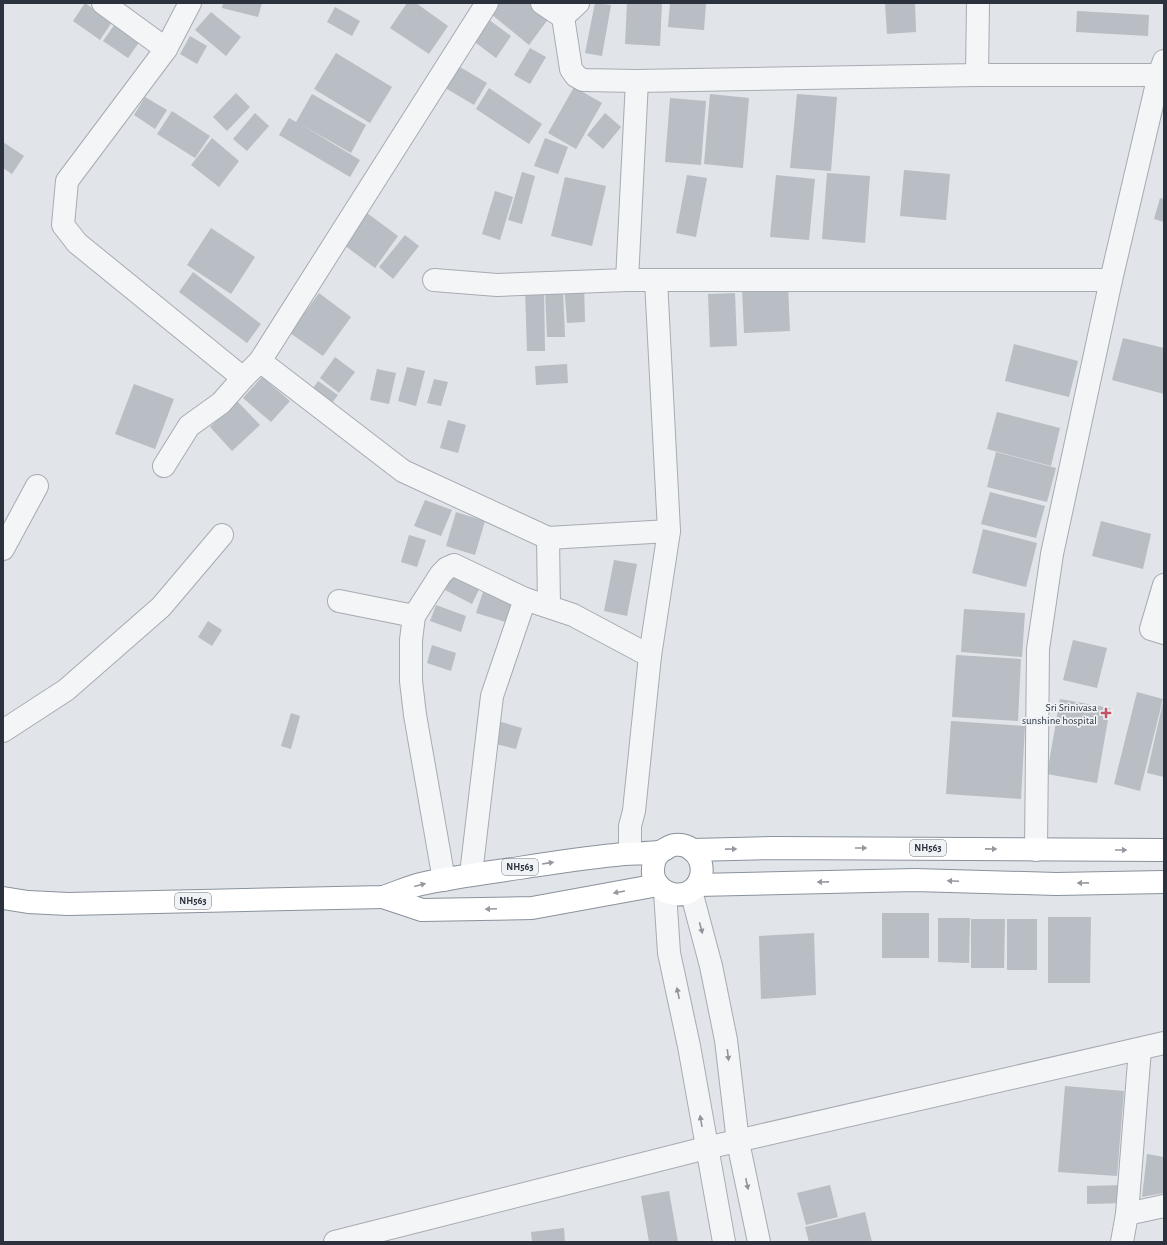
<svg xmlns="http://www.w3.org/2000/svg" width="1167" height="1245" font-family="'Alegreya Sans',sans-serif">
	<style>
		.building { fill: #b9bdc4 }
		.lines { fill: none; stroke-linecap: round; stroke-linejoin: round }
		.minor-casing { stroke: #a7abb2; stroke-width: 24 }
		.highway-casing { stroke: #8a929d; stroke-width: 24 }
		.minor { stroke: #f3f5f7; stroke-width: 22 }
		.highway { stroke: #fff; stroke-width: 22 }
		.oneway { fill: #95989e }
		.oneway2 { fill: #8f949a }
		.poi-dot { fill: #c05465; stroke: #f0f3f6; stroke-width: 1.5 }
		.labels { text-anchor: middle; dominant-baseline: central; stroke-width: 3.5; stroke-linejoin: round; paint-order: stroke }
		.shield { fill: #f0f3f6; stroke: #666c75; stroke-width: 1 }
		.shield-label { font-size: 10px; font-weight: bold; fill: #2b323e }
		.poi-label { font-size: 11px; fill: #2b323e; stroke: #f0f3f6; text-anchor: end }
	</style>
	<rect width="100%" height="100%" fill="#e1e4e8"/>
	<g class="building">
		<path d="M 85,3 L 112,22 L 100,40 L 73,21 Z"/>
		<path d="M 223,3 L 262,3 L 258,17 L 222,8 Z"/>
		<path d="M 407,3 L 416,3 L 448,26 L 429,54 L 390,28 Z"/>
		<path d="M 500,3 L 530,3 L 549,18 L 529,45 L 491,14 Z"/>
		<path d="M 595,3 L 611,5 L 602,56 L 585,53 Z"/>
		<path d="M 627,3 L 662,3 L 660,46 L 625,44 Z"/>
		<path d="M 670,3 L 706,3 L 704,30 L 668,27 Z"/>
		<path d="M 885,3 L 915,3 L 916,32 L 887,34 Z"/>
		<path d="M 335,7 L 360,21 L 352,36 L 327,22 Z"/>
		<path d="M 1077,11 L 1149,15 L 1148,36 L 1076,32 Z"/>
		<path d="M 211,12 L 241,37 L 226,56 L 195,30 Z"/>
		<path d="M 488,19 L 511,36 L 496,58 L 472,40 Z"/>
		<path d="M 115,24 L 140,41 L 128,58 L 103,41 Z"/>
		<path d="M 190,36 L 207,46 L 197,64 L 180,54 Z"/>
		<path d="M 530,48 L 546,57 L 530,84 L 514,75 Z"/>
		<path d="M 336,53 L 392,87 L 370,123 L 314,89 Z"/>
		<path d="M 455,64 L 487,83 L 474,105 L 442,86 Z"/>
		<path d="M 574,87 L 602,103 L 576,149 L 548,133 Z"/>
		<path d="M 489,88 L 542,124 L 529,144 L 476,109 Z"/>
		<path d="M 236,93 L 250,107 L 227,131 L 213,117 Z"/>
		<path d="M 312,94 L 366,125 L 351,153 L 300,124 L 360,160 L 350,177 L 279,135 L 289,118 L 296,122 Z"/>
		<path d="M 710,94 L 749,98 L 743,168 L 704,164 Z"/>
		<path d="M 797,94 L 837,97 L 831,171 L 790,168 Z"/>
		<path d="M 145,97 L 167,110 L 155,129 L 134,115 Z"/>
		<path d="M 670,98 L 706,101 L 701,165 L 665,162 Z"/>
		<path d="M 172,111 L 210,136 L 195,158 L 157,134 Z"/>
		<path d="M 255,113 L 269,126 L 247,151 L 233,139 Z"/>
		<path d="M 605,113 L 621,127 L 603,149 L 587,135 Z"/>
		<path d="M 212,138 L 239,161 L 219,187 L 191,165 Z"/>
		<path d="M 545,138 L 568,147 L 558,174 L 534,166 Z"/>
		<path d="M 3,142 L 24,156 L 12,174 L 3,168 Z"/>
		<path d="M 904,170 L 950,174 L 946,220 L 900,216 Z"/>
		<path d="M 522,172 L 535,176 L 522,224 L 508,220 Z"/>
		<path d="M 827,173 L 870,176 L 865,243 L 822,239 Z"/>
		<path d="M 687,175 L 707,178 L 696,237 L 676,233 Z"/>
		<path d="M 776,175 L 815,179 L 809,240 L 770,237 Z"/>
		<path d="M 565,177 L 606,186 L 592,246 L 551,236 Z"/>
		<path d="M 495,191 L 513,197 L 500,240 L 482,234 Z"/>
		<path d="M 1160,198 L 1164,199 L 1164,222 L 1154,219 Z"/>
		<path d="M 367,213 L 398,236 L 375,268 L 344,245 Z"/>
		<path d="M 211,228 L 255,257 L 231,294 L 187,265 Z"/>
		<path d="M 405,235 L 419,246 L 393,279 L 379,267 Z"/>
		<path d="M 193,272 L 261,324 L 247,343 L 179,292 Z"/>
		<path d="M 584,284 L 585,322 L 567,323 L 564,285 Z"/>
		<path d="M 788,285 L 790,331 L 744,333 L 742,288 Z"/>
		<path d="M 544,287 L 545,351 L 527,351 L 525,288 Z"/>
		<path d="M 545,290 L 563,290 L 565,337 L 547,337 Z"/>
		<path d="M 319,293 L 351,317 L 323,356 L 290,333 Z"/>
		<path d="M 735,293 L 737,346 L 710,347 L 708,294 Z"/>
		<path d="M 1123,338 L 1164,348 L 1164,394 L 1112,380 Z"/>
		<path d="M 1014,344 L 1078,361 L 1069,397 L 1005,381 Z"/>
		<path d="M 335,357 L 355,372 L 339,393 L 320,378 Z"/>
		<path d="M 567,364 L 568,383 L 536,385 L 535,366 Z"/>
		<path d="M 407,367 L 425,371 L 416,406 L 398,401 Z"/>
		<path d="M 377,369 L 396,373 L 389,404 L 370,400 Z"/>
		<path d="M 262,377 L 290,401 L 271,422 L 243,398 Z"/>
		<path d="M 434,379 L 448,382 L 441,406 L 427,403 Z"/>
		<path d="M 318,381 L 338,395 L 329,407 L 310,393 Z"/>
		<path d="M 134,384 L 174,399 L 155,449 L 115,434 Z"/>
		<path d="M 237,401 L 260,425 L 232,451 L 210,427 Z"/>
		<path d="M 997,412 L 1060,428 L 1051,466 L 987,449 Z"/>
		<path d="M 448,420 L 466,425 L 458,453 L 440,448 Z"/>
		<path d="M 996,452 L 1056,468 L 1047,502 L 987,487 Z"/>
		<path d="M 990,492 L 1045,506 L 1036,538 L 981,524 Z"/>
		<path d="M 425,500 L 452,510 L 441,536 L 414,526 Z"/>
		<path d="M 456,512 L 485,521 L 475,555 L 446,546 Z"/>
		<path d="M 1101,521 L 1151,534 L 1143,569 L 1092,556 Z"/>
		<path d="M 983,529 L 1037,543 L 1026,587 L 972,573 Z"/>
		<path d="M 409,535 L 426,540 L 417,567 L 401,562 Z"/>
		<path d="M 614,560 L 637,564 L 627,616 L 604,611 Z"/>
		<path d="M 455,570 L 482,583 L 472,604 L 445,590 Z"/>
		<path d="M 485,586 L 518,597 L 509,623 L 476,613 Z"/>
		<path d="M 436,605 L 466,616 L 461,632 L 430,621 Z"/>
		<path d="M 964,609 L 1025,613 L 1022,657 L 961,652 Z"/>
		<path d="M 208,621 L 222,630 L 212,646 L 198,637 Z"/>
		<path d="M 1073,640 L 1107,648 L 1097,688 L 1063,680 Z"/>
		<path d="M 432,645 L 456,653 L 451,671 L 427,663 Z"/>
		<path d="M 956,655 L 1021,659 L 1018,721 L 952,717 Z"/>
		<path d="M 1137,692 L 1163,699 L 1140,791 L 1114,784 Z"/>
		<path d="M 1060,699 L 1110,708 L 1097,783 L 1047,774 Z"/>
		<path d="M 1163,702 L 1164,702 L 1164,777 L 1147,773 Z"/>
		<path d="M 291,713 L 300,716 L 291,749 L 281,746 Z"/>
		<path d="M 498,721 L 522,728 L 516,749 L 492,743 Z"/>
		<path d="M 951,721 L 1025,726 L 1021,799 L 946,794 Z"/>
		<rect x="882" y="913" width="47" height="45"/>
		<path d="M 1048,917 L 1091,917 L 1090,983 L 1048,983 Z"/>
		<path d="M 938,918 L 970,918 L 969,963 L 938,962 Z"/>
		<path d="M 971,919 L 1005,919 L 1004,968 L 971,968 Z"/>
		<rect x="1007" y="919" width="30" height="51"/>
		<path d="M 814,933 L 816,995 L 761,999 L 759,936 Z"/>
		<path d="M 1065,1086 L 1124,1091 L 1117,1176 L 1058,1172 Z"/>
		<path d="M 1147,1154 L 1164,1157 L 1164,1193 L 1142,1197 Z"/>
		<path d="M 830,1185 L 838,1217 L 806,1225 L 797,1193 Z"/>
		<path d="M 1125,1185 L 1125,1203 L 1087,1204 L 1087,1186 Z"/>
		<path d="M 669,1191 L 678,1242 L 649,1242 L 641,1196 Z"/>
		<path d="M 865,1212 L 872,1242 L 809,1242 L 805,1227 Z"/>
		<path d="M 564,1228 L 565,1242 L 532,1242 L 531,1232 Z"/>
	</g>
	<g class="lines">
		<g class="minor-casing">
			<g id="minor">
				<path d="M 103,3 L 166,49"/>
				<path d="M 190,3 L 166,49 L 67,181 L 63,225 L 77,243 L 243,378"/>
				<path d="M 542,3 L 563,17 L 578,3"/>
				<path d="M 563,17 L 571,69 L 576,76 L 583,80 L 637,81 L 977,75 L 1159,75"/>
				<path d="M 977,75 L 978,3"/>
				<path d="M 637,81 L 627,280 L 1111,280"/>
				<path d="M 434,280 L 497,285 L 627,280"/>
				<path d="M 260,361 L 403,471 L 548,538 L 669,531"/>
				<path d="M 164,466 L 189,426 L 221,403 L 243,378 L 260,361 L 487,3"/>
				<path d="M 548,538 L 549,606"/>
				<path d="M 3,549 L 37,486"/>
				<path d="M 1164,585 L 1151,629 L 1164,633"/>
				<path d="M 339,601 L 414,616"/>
				<path d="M 3,731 L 66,690 L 161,607 L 222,535"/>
				<path d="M 1036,850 L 1038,649 L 1052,554 L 1111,280 L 1159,75 L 1164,61"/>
				<path d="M 630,853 L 630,826 L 634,811 L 650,656 L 669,531 L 656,280"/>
				<path d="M 471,874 L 492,696 L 525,599 L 573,615 L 650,656"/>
				<path d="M 444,880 L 415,715 L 411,681 L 411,640 L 414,616 L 441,574 L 447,568 L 454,565 L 525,599"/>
				<path d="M 691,891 L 711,966 L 726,1040 L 738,1142 L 759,1242"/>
				<path d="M 665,892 L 669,953 L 689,1046 L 724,1242"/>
				<path d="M 1127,1214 L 1164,1206"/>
				<path d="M 335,1242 L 706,1148 L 1164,1043"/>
				<path d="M 1122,1242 L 1127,1214 L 1140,1049"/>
			</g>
		</g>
		<g class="highway-casing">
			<g id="highway">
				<path d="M 692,850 L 772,848 L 1164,850"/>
				<path d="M 697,885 L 915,880 L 1056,884 L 1164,882"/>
				<path d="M 383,897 L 422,910 L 532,908 L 658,885"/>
				<path d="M 3,898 L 28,902 L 68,904 L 383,897 C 396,893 408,887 421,884 C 453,877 486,873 519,868 C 551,863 583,858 615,855 C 629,853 644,854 658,852 C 663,852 668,846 674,845 C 691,842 705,859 701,876 C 693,908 645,895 654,863 C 654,859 658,855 660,852"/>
			</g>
		</g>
		<use href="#minor" class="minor"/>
		<use href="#highway" class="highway"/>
	</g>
	<defs><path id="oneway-solid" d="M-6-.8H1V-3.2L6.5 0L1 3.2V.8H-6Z"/></defs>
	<g class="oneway">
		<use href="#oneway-solid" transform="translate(861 848)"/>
		<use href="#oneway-solid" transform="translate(731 849) rotate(-1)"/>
		<use href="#oneway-solid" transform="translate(991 849) rotate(1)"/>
		<use href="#oneway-solid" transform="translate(1121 850)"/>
		<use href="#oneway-solid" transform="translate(548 863) rotate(-9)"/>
		<use href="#oneway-solid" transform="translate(953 881) rotate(-178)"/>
		<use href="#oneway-solid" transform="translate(823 882) rotate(179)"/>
		<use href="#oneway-solid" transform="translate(1083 883) rotate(179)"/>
		<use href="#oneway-solid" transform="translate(420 885) rotate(-15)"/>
		<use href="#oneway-solid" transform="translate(619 892) rotate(170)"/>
		<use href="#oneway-solid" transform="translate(491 909) rotate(178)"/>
	</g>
	<g class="oneway2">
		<use href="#oneway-solid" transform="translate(701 928) rotate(75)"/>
		<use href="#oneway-solid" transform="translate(678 993) rotate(-102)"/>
		<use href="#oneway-solid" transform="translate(728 1055) rotate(83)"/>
		<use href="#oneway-solid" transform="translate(701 1121) rotate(-100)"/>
		<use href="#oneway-solid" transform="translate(747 1184) rotate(78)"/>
	</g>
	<path class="poi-dot" d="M1104 707h4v4h4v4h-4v4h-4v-4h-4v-4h4z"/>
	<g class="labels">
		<g class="shield">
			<rect x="910" y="840" width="36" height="16" rx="3"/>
			<rect x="502" y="859" width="36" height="16" rx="3"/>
			<rect x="175" y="893" width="36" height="16" rx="3"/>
		</g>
		<g class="shield-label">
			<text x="928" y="848">NH563</text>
			<text x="520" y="867">NH563</text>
			<text x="193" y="901">NH563</text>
		</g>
		<g class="poi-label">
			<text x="1097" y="707">Sri Srinivasa<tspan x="1097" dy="13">sunshine hospital</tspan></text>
		</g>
	</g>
	<rect width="1167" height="1245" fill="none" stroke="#2b323e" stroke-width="8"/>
</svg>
